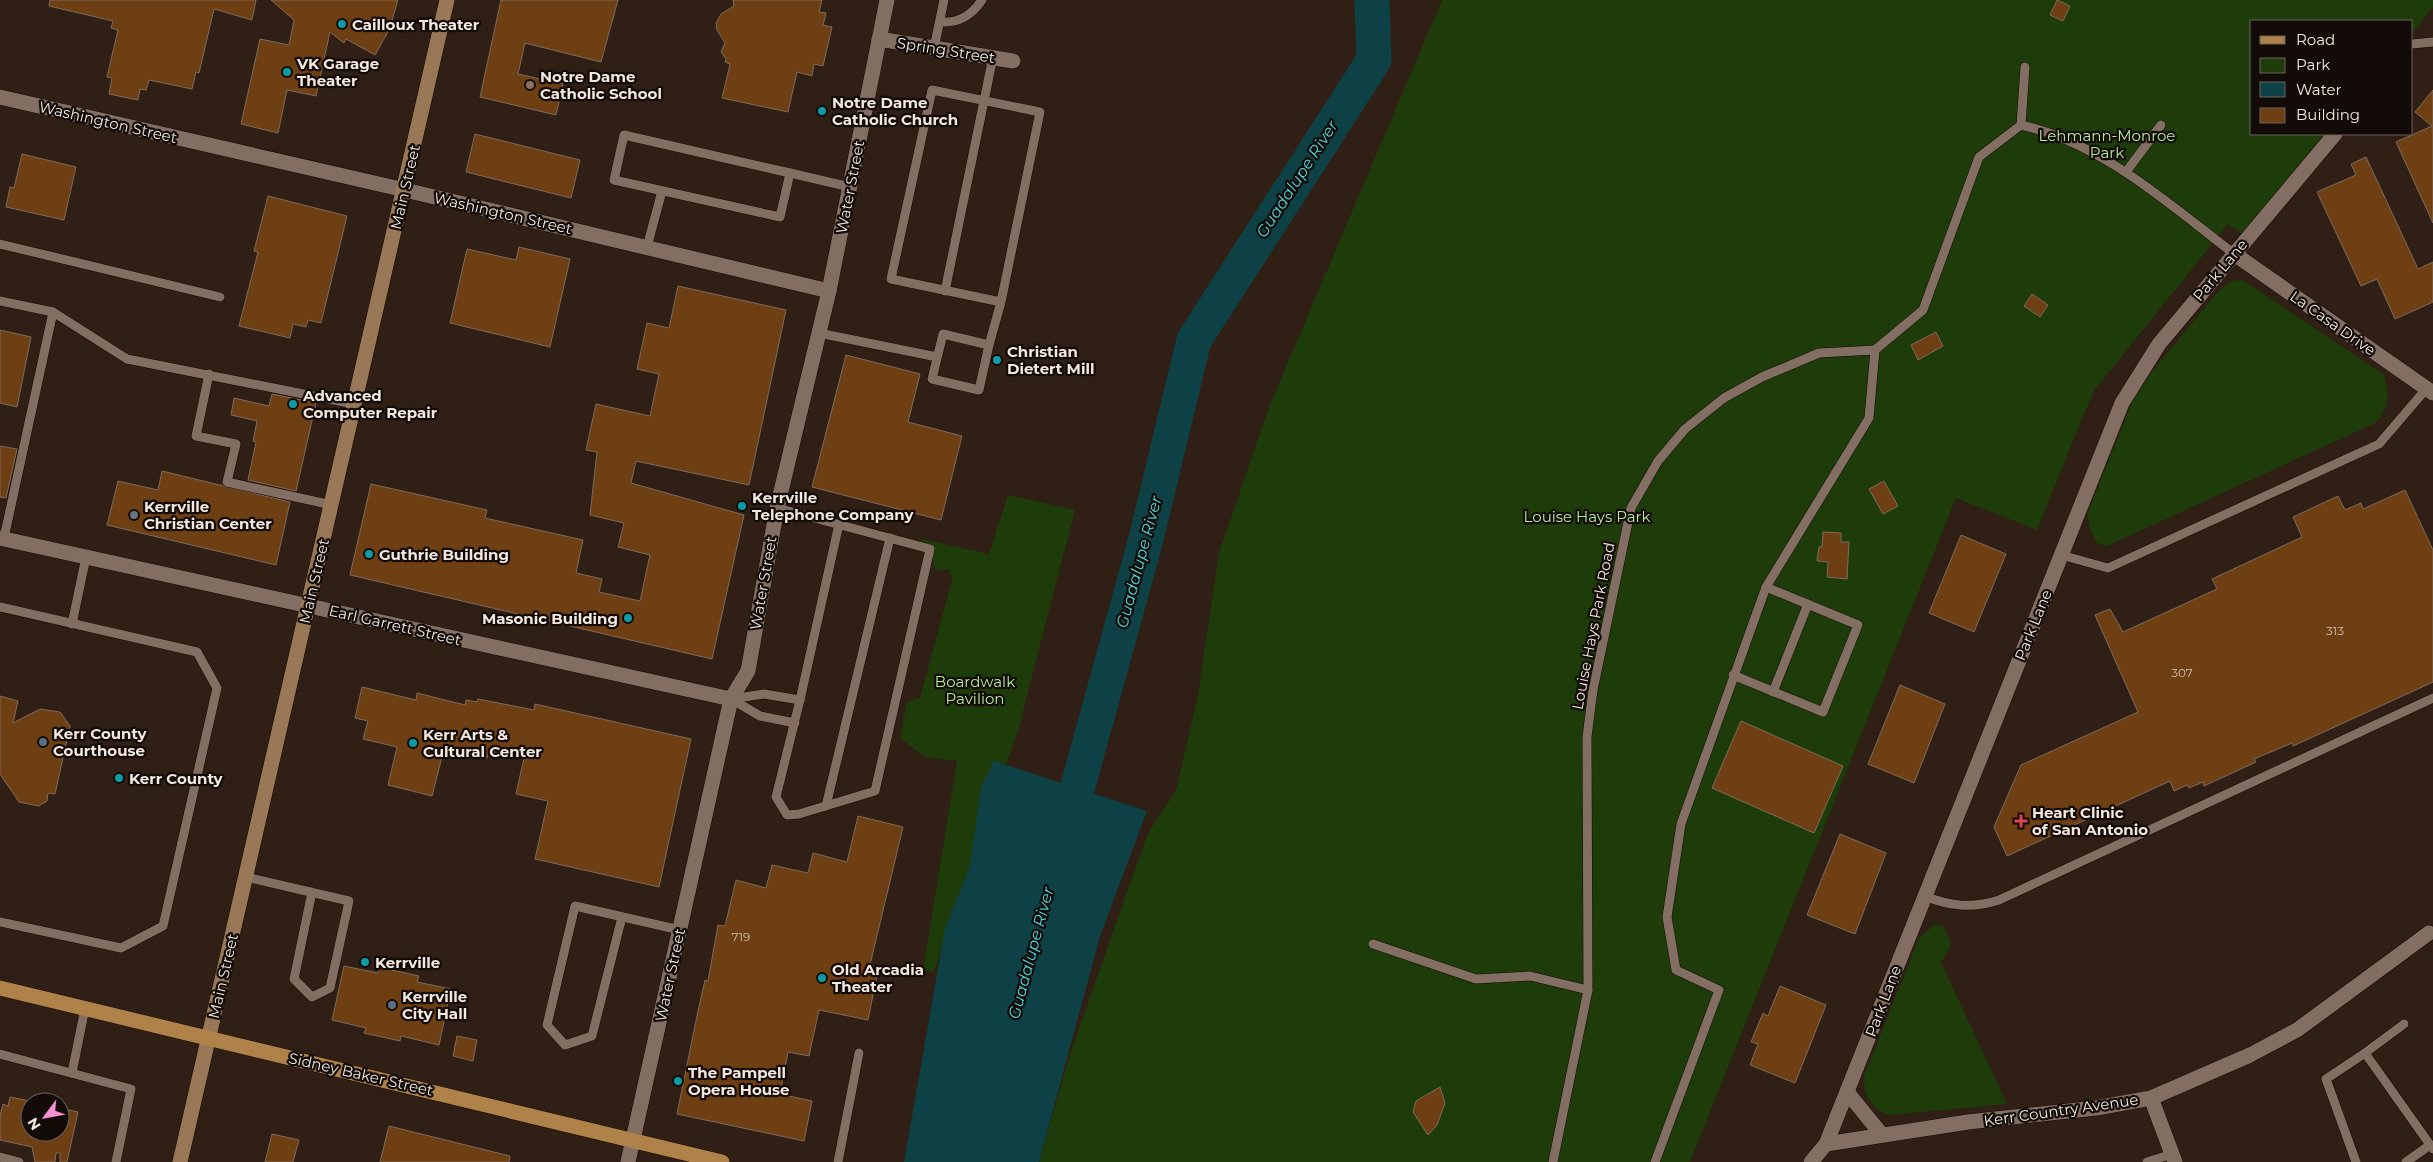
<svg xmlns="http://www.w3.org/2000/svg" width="2433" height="1162" font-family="Montserrat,sans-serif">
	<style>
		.green { fill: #1e3c0a }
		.water { fill: #0e4145 }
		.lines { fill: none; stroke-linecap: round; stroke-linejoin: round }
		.river { stroke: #0e4145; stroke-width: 35 }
		.building { fill: #6f3f14; stroke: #7e6b5d }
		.service-casing { stroke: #170802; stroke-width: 10 }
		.minor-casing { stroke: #170802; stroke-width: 16 }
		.tertiary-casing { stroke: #170802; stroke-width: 16 }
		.secondary-casing { stroke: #170802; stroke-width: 16 }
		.primary-casing { stroke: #170802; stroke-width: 16 }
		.service { stroke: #836e63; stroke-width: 9 }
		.minor { stroke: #836e63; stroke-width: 15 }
		.tertiary { stroke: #836e63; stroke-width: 15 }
		.secondary { stroke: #987856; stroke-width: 15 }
		.primary { stroke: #ae8248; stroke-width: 15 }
		.culture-dot { fill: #0f9aa8; stroke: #120b07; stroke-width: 2 }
		.education-dot { fill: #8d6e63; stroke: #120b07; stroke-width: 2 }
		.worship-dot { fill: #6b7280; stroke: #120b07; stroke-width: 2 }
		.service-dot { fill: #5c6f8a; stroke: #120b07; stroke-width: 2 }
		.health-dot { fill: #e0444e; stroke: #120b07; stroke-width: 2 }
		.labels { text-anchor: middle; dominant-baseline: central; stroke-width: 4.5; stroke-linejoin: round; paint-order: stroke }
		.number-label { font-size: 12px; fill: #d2bdad }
		.poi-label { font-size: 15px; font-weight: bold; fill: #f3e7e0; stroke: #120b07; text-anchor: start }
		.street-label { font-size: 15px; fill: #f3e7e0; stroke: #120b07 }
		.park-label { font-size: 15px; fill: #b6ea9b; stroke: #120b07 }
		.water-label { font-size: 16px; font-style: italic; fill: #4fd8e2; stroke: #120b07 }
	</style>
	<rect width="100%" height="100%" fill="#301f15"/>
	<g class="green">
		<path d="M 1442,0 L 2433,0 L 2433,7 L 2412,33 L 2412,21 L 2252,21 L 2252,134 L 2330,134 L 2247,237 L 2228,224 L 2093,392 L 2037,530 L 1956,498 L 1690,1162 L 1039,1162 L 1070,1054 L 1148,833 L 1176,791 L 1198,695 L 1219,553 L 1269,407 Z"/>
		<path d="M 2243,280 L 2384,375 C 2389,395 2390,408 2375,423 L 2107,546 L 2097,543 L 2090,529 L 2087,514 L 2132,402 L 2151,373 L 2216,294 L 2231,281 Z"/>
		<path d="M 1008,495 L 1075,510 L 1018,730 L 934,972 L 923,970 L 957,761 L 925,757 L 900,738 L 907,702 L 920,698 L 952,580 L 949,569 L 939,571 L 935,569 C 933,555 930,546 917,538 L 989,554 Z"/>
		<path d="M 1935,924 L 1943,926 C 1953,945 1953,944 1941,962 L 2007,1104 L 1888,1115 C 1870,1107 1864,1095 1864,1076 L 1919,938 Z"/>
	</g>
	<path class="water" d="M 994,761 L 1147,811 L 1100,936 L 1039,1162 L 904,1162 L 945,929 L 970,866 L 981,788 Z"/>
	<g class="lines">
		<path class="river" d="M 1065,833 L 1146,539 L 1194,340 L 1374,60 L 1372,0"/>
	</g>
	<g class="building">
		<path d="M 50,0 L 256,0 L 252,20 L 214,9 L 199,73 L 196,72 L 192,89 L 149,80 L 146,90 L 140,89 L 138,100 L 109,94 L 112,78 L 107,77 L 118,30 L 111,28 L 113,21 L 49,6 Z"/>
		<path d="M 271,0 L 398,0 L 389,30 L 375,55 L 346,39 L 344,43 L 330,32 L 316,96 L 287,90 L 278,133 L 241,124 L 260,39 L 289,45 L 294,20 Z"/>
		<path d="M 501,0 L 618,0 L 601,62 L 525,43 L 518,74 L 563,84 L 556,115 L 480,97 Z"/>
		<path d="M 733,0 L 822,0 L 819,12 L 826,13 L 823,25 L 832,27 L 823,66 L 814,64 L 812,76 L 797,72 L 788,112 L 722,98 L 730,64 L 725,62 L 726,59 L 721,52 L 725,43 L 717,30 L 716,23 L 721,14 L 734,6 Z"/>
		<path d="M 2057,0 L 2070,6 L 2063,21 L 2050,15 Z"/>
		<path d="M 2433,90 L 2433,223 L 2396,142 L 2432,126 L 2415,112 Z"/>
		<path d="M 475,134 L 580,160 L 571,198 L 466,172 Z"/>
		<path d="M 22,154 L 76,167 L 64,220 L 6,207 L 10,187 L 14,188 Z"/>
		<path d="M 2366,157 L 2418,269 L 2433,262 L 2433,302 L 2395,319 L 2377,279 L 2361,286 L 2317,192 L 2356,175 L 2351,164 Z"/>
		<path d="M 268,196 L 347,216 L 321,323 L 308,320 L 306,327 L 293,324 L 290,338 L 239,326 L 258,252 L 254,251 Z"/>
		<path d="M 519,247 L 570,259 L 550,347 L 450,323 L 467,249 L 516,260 Z"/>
		<path d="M 678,286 L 786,310 L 749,485 L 636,461 L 631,483 L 744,515 L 712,659 L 350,575 L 371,484 L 487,510 L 485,518 L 583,540 L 576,573 L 602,579 L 599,592 L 640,601 L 650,555 L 618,547 L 624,523 L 590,515 L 597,452 L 586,450 L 596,404 L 650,416 L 659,374 L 637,369 L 647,323 L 669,328 Z"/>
		<path d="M 2032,294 L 2048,305 L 2040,317 L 2024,306 Z"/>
		<path d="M 0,330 L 31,337 L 17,407 L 0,403 Z"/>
		<path d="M 1936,332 L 1943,346 L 1918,360 L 1911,345 Z"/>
		<path d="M 846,355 L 920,374 L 908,422 L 962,436 L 941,520 L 812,487 Z"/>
		<path d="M 272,394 L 316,403 L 296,491 L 248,480 L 256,442 L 253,441 L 257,421 L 231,415 L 234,398 L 269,406 Z"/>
		<path d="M 0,446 L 17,449 L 6,498 L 0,497 Z"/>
		<path d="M 162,471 L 290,502 L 276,565 L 107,525 L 118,481 L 158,490 Z"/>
		<path d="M 1884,481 L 1898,506 L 1883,514 L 1869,489 Z"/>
		<path d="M 2405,490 L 2433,550 L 2433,682 L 2293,746 L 2292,743 L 2254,759 L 2256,762 L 2204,786 L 2203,782 L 2189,788 L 2187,785 L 2174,791 L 2170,781 L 2007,856 L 1994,827 L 2021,765 L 2138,712 L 2095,615 L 2110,609 L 2123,632 L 2217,589 L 2212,579 L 2302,537 L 2293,517 L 2338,496 L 2345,510 L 2361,503 L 2363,509 Z"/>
		<path d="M 1823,532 L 1841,533 L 1841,542 L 1849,542 L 1847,579 L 1827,577 L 1828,562 L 1817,561 L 1819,547 L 1822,547 Z"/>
		<path d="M 1961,535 L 2006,554 L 1974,632 L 1929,613 Z"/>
		<path d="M 1900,685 L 1945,704 L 1914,783 L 1868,764 Z"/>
		<path d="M 362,687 L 416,700 L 417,693 L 465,705 L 466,700 L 477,702 L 478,699 L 534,710 L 535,704 L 691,739 L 659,887 L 535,859 L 548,801 L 516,794 L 524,758 L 489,751 L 487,758 L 444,749 L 432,796 L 388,785 L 397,747 L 363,739 L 368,721 L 355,718 Z"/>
		<path d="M 0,696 L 18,701 L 13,723 L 40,709 L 60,712 L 70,726 L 55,794 L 48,793 L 47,801 L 39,806 L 19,802 L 0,774 Z"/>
		<path d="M 1741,721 L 1843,766 L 1814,833 L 1712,788 Z"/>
		<path d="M 858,816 L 903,827 L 869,969 L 878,970 L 868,1020 L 819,1010 L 809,1056 L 788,1052 L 780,1094 L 812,1101 L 804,1141 L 677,1114 L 698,1011 L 705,980 L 708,981 L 718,925 L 725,926 L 736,880 L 766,888 L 772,865 L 808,873 L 813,853 L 847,862 Z"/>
		<path d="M 1840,834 L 1886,853 L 1855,934 L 1807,915 Z"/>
		<path d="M 344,966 L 378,973 L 379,967 L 419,976 L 417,982 L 451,989 L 439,1045 L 401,1036 L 400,1041 L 364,1033 L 366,1028 L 332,1020 Z"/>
		<path d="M 1780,986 L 1826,1005 L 1795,1083 L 1750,1065 L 1758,1044 L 1751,1042 L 1763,1013 L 1768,1016 Z"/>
		<path d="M 457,1036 L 477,1040 L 473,1061 L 453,1056 Z"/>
		<path d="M 1440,1087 L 1445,1103 L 1437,1125 L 1428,1135 L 1413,1112 L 1416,1101 Z"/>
		<path d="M 10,1097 L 30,1101 L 30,1132 L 60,1132 L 60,1108 L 78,1112 L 67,1162 L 60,1162 L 60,1153 L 56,1153 L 55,1162 L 35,1162 L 32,1147 L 0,1140 L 0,1116 L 3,1104 L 8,1106 Z"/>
		<path d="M 389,1126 L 510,1156 L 509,1162 L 380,1162 Z"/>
		<path d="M 272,1134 L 299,1140 L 293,1162 L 265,1162 Z"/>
	</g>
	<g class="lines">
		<g class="service-casing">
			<g id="service">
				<path d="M 940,22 C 959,23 971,16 982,0"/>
				<path d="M 2412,44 L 2433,42"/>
				<path d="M 934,48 L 944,0"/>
				<path d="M 2021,125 L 2025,67"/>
				<path d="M 624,135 L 790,173 L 780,217 L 614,180 Z"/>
				<path d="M 2126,172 L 2161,125"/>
				<path d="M 790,173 L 850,187"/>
				<path d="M 0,244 L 220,297"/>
				<path d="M 647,247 L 662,191"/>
				<path d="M 945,291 L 993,57"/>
				<path d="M 0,301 L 53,312 L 127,359 L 354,404"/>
				<path d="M 819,333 L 937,357"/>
				<path d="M 943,334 L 989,345 L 979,390 L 932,379 Z"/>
				<path d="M 989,345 L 1001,302 L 1040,112 L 932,90 L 891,279 L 1001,302"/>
				<path d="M 209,374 L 196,436 L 236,444 L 227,482 L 332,505"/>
				<path d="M 777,508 L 930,549 L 875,791 L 799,814 L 787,815 L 776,797 L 800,700 L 839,524"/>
				<path d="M 4,538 L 53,312"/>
				<path d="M 2061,555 L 2108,568 L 2379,444 L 2427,388"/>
				<path d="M 0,607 L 197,652 L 217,688 L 163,926 L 121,948 L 0,922"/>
				<path d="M 72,624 L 86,557"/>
				<path d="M 1733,675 L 1823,712 L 1858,625 L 1766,587"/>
				<path d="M 1773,692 L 1808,604"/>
				<path d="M 731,699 L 764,694 L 800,700"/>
				<path d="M 731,699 L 760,716 L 795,723"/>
				<path d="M 826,806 L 890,538"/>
				<path d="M 246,877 L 349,901 L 330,988 L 312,997 L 294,979 L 312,892"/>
				<path d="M 1924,896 C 1950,906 1971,909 1999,900 L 2433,698"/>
				<path d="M 622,917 L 592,1036 L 565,1045 L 547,1025 L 575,906 L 680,930"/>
				<path d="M 1373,944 L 1476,979 L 1530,976 L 1588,990"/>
				<path d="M 2365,1053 L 2404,1024"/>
				<path d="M 0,1054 L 131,1089 L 116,1162"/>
				<path d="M 72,1073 L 85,1008"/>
				<path d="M 0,1157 L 19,1162"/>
				<path d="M 838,1162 L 859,1053"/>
				<path d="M 1553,1162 L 1588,990 L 1587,737 L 1593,690 L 1631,508 L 1658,461 L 1685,429 L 1724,398 L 1762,377 L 1819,353 L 1875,350 L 1923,310 L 1979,157 L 2021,125 C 2102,143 2169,204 2233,253"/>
				<path d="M 1655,1162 L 1719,990 L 1676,970 L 1667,917 L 1681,824 L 1766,587 L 1869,418 L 1875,350"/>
				<path d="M 2147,1162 L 2172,1154"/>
				<path d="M 2356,1162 L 2326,1079 L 2365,1053 L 2433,1149"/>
				<path d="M 2406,1162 L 2430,1145"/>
			</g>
		</g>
		<g class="minor-casing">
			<g id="minor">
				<path d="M 879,39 L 1013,61"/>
				<path d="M 0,97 L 405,190 L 829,291"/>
				<path d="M 2233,253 L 2433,393"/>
				<path d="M 0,538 L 731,699"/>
				<path d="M 1847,1092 L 1882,1135"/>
				<path d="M 2151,1098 L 2175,1162"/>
				<path d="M 1826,1144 L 1968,1122 L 2096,1108 L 2151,1098 L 2250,1055 L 2297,1030 L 2429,933"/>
				<path d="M 1811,1162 L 1826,1144 L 2122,403 L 2159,344 L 2335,134"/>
			</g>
		</g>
		<g class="tertiary-casing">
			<path id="tertiary" d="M 628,1162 L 731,699 L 748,671 L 777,508 L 829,291 L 887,0"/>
		</g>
		<g class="secondary-casing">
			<path id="secondary" d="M 180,1162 L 447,0"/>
		</g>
		<g class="primary-casing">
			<path id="primary" d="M 0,988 L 722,1162"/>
		</g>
		<use href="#service" class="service"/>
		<use href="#minor" class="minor"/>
		<use href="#tertiary" class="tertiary"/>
		<use href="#secondary" class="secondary"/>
		<use href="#primary" class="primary"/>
	</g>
	<g class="culture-dot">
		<circle cx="342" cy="24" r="5"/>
		<circle cx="287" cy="72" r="5"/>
		<circle cx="822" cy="111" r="5"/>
		<circle cx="997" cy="360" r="5"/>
		<circle cx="293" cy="404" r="5"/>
		<circle cx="742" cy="506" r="5"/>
		<circle cx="369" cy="554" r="5"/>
		<circle cx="628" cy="618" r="5"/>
		<circle cx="413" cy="743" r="5"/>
		<circle cx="119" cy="778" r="5"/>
		<circle cx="365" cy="962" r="5"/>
		<circle cx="822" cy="978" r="5"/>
		<circle cx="678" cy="1081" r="5"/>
	</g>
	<circle class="education-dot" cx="530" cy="85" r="5"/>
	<circle class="worship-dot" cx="134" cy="515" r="5"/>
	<g class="service-dot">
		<circle cx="43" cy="742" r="5"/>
		<circle cx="392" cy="1005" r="5"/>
	</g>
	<path class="health-dot" d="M2018.5 813.5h5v5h5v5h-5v5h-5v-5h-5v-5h5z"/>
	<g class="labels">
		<g class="number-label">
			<text x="2335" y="630">313</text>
			<text x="2182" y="672">307</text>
			<text x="741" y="936">719</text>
		</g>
		<g class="poi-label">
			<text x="352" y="24">Cailloux Theater</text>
			<text x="297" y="63">VK Garage<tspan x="297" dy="17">Theater</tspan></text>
			<text x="540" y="76">Notre Dame<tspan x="540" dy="17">Catholic School</tspan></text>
			<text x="832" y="102">Notre Dame<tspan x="832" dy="17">Catholic Church</tspan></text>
			<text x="1007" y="351">Christian<tspan x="1007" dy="17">Dietert Mill</tspan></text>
			<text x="303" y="395">Advanced<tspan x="303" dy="17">Computer Repair</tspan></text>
			<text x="752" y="497">Kerrville<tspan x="752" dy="17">Telephone Company</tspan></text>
			<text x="144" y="506">Kerrville<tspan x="144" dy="17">Christian Center</tspan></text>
			<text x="379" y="554">Guthrie Building</text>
			<text x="618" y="618" text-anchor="end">Masonic Building</text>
			<text x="53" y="733">Kerr County<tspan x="53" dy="17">Courthouse</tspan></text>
			<text x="423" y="734">Kerr Arts &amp;<tspan x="423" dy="17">Cultural Center</tspan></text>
			<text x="129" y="778">Kerr County</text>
			<text x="2032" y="812">Heart Clinic<tspan x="2032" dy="17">of San Antonio</tspan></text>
			<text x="375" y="962">Kerrville</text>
			<text x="832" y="969">Old Arcadia<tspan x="832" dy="17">Theater</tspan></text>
			<text x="402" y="996">Kerrville<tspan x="402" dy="17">City Hall</tspan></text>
			<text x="688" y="1072">The Pampell<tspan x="688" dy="17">Opera House</tspan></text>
		</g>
		<g class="street-label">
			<text transform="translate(946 50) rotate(9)">Spring Street</text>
			<text transform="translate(108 122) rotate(13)">Washington Street</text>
			<text transform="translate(405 187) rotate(-77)">Main Street</text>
			<text transform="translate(850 187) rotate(-79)">Water Street</text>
			<text transform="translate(503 213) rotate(13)">Washington Street</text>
			<text transform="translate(2220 270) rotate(-50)">Park Lane</text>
			<text transform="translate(2333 323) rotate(35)">La Casa Drive</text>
			<text transform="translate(314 581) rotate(-77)">Main Street</text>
			<text transform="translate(763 583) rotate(-80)">Water Street</text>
			<text transform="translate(395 625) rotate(13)">Earl Garrett Street</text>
			<text transform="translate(2033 625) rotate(-68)">Park Lane</text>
			<text transform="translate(1593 626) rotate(-79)">Louise Hays Park Road</text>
			<text transform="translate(670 975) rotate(-78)">Water Street</text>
			<text transform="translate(223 976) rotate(-77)">Main Street</text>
			<text transform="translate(1883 1001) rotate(-69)">Park Lane</text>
			<text transform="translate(361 1074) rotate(13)">Sidney Baker Street</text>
			<text transform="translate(2061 1110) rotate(-8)">Kerr Country Avenue</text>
		</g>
		<g class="park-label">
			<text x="2107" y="135">Lehmann-Monroe<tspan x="2107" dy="17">Park</tspan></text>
			<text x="1587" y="516">Louise Hays Park</text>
			<text x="975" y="681">Boardwalk<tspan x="975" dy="17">Pavilion</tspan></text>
		</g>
		<g class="water-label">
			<text transform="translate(1297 179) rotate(-57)">Guadalupe River</text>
			<text transform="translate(1139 562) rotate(-75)">Guadalupe River</text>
			<text transform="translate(1031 953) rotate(-75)">Guadalupe River</text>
		</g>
	</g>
	<rect x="2250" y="20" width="162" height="115" fill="#120b07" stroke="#6c635e"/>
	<rect x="2260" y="36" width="25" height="8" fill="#ae8248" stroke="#6c635e"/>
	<text x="2296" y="45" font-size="15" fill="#f3e7e0">Road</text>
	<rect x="2260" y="58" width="25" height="15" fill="#1e3c0a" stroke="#6c635e"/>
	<text x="2296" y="70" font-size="15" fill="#f3e7e0">Park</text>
	<rect x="2260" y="82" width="25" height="15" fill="#0e4145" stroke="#6c635e"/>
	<text x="2296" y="95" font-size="15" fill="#f3e7e0">Water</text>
	<rect x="2260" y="108" width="25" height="15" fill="#6f3f14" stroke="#6c635e"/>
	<text x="2296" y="120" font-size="15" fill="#f3e7e0">Building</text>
	<g transform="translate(45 1117) rotate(238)"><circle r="24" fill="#120b07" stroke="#6c635e"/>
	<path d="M0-4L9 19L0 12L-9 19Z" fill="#f591d2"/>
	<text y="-8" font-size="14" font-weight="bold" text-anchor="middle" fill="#f3e7e0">N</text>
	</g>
</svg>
